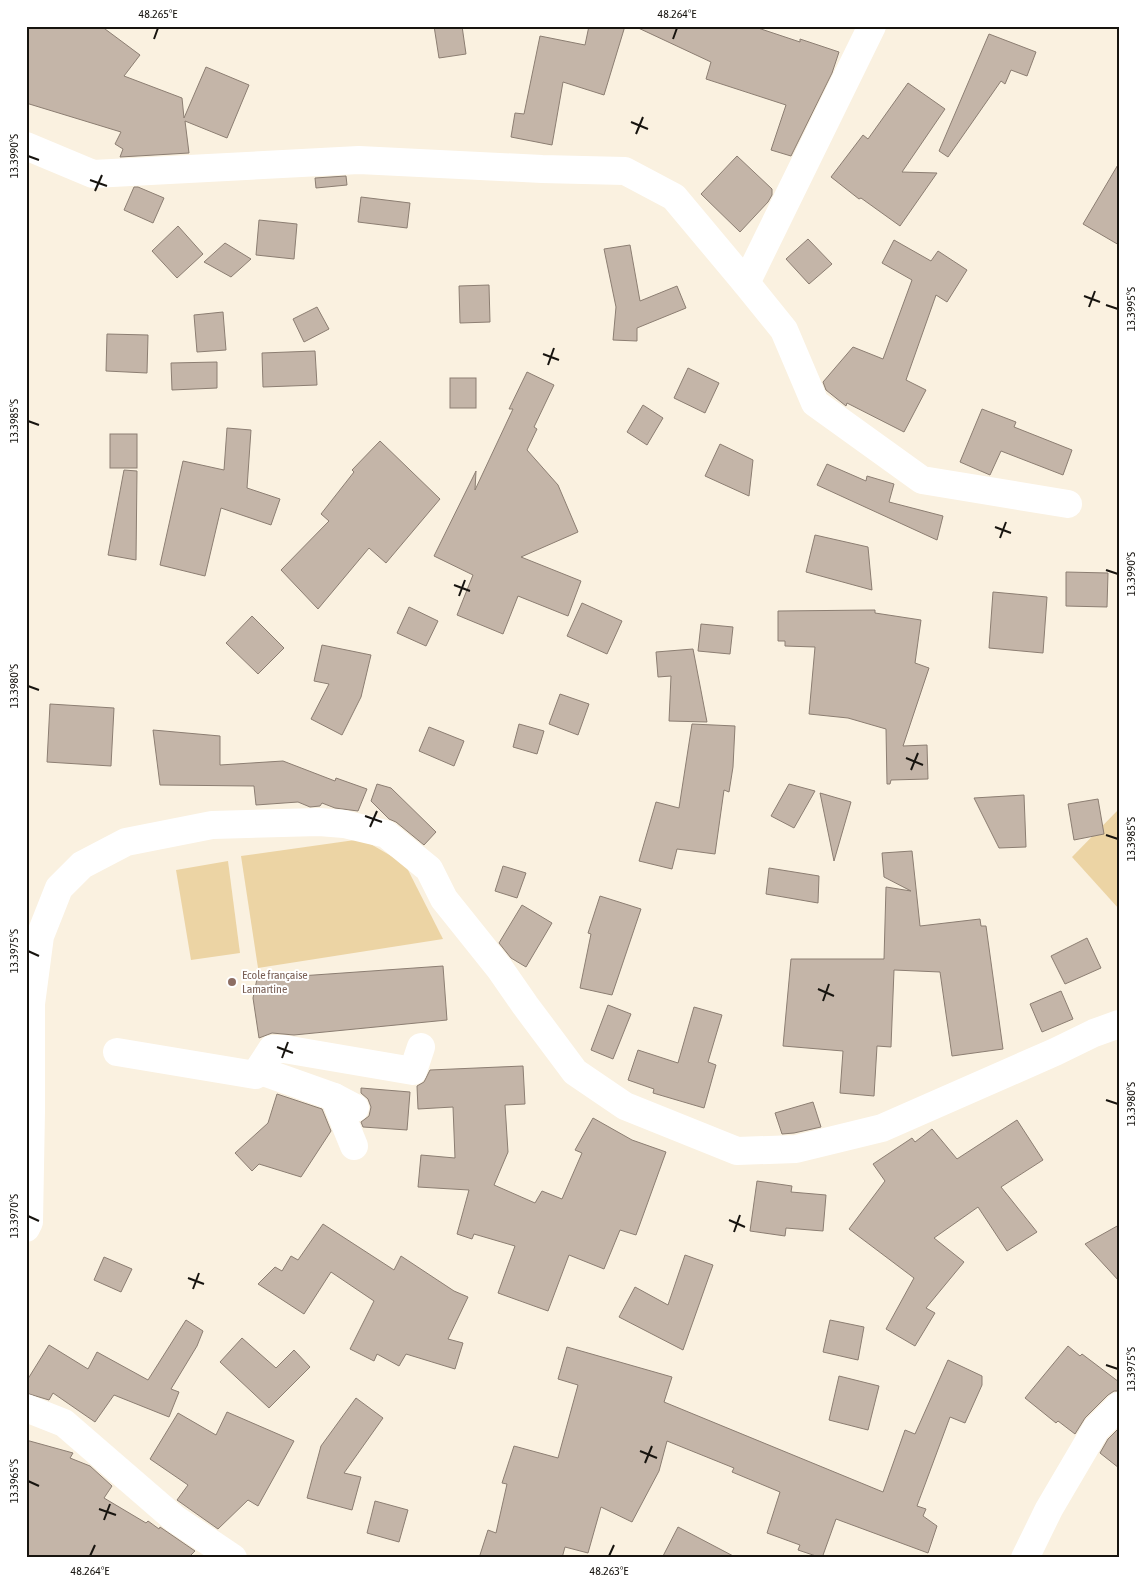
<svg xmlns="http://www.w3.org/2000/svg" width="1145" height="1584" font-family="'Asap Condensed',sans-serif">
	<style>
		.green { fill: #ecd4a4 }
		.building { fill: #c4b5a8; stroke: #8c7e72 }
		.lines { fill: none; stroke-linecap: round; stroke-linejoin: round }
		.minor { stroke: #fff; stroke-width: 28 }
		.ticks { fill: none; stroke: #17140f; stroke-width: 2 }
		.education-dot { fill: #8d6e63; stroke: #fff; stroke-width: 2 }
		.labels { text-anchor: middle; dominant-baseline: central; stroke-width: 4; stroke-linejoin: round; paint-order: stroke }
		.education-label { font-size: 12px; fill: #785e54; stroke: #fff; text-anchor: start }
		.neatline { fill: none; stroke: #17140f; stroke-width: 2 }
		.ticks-label { font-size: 12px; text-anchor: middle; fill: #17140f }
	</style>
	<rect width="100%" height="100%" fill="#faf1e0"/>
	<g class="green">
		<path d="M 1119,809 L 1119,909 L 1072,857 Z"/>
		<path d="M 362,839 L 405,864 L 443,939 L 258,968 L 241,856 Z"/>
		<path d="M 228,861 L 240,953 L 191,960 L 176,870 Z"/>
	</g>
	<g class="building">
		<path d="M 26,26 L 101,26 L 140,55 L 124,76 L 182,98 L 184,118 L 206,67 L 249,85 L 227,138 L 185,121 L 189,153 L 120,157 L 123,149 L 115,144 L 121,132 L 26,103 Z"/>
		<path d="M 434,26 L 462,26 L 466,54 L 439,58 Z"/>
		<path d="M 589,26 L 625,26 L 604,95 L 563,82 L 552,145 L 511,137 L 515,113 L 524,114 L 540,36 L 585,45 Z"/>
		<path d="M 634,26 L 752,26 L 800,42 L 800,39 L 839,52 L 832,73 L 791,156 L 771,150 L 786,105 L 706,79 L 711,62 Z"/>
		<path d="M 989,34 L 1036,52 L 1027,76 L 1011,70 L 1005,84 L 1001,81 L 948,157 L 939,151 Z"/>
		<path d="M 908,83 L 945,109 L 902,172 L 937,173 L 900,226 L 861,198 L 859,199 L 831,177 L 863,135 L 868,139 Z"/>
		<path d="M 737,156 L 772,189 L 772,195 L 768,202 L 740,232 L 701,194 Z"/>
		<path d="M 1119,163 L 1119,245 L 1083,224 Z"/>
		<path d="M 346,176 L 347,185 L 316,188 L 315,178 Z"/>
		<path d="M 134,187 L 138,187 L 164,198 L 153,223 L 124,210 Z"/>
		<path d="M 361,197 L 410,203 L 407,228 L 358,222 Z"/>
		<path d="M 259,220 L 297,224 L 294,259 L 256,255 Z"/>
		<path d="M 178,226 L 203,254 L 177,278 L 152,251 Z"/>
		<path d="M 808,239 L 832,264 L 809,284 L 786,259 Z"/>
		<path d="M 894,240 L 931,261 L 938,251 L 967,270 L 947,302 L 936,295 L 906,380 L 926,390 L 904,432 L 847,403 L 846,406 L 826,390 L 823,382 L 853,347 L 883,359 L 912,280 L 882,263 Z"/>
		<path d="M 225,243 L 251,259 L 231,277 L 204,262 Z"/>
		<path d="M 630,245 L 640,301 L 677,286 L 686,308 L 637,328 L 637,341 L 613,340 L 616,307 L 604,249 Z"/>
		<path d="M 489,285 L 490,322 L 460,323 L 459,286 Z"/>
		<path d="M 317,307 L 329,329 L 304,342 L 293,319 Z"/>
		<path d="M 223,312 L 226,350 L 197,352 L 194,315 Z"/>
		<path d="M 107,334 L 148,335 L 147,373 L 106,371 Z"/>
		<path d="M 315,351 L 317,385 L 263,387 L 262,353 Z"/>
		<path d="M 217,362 L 217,388 L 172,390 L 171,363 Z"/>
		<path d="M 688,368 L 719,383 L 705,413 L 674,398 Z"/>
		<path d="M 527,372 L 554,385 L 534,427 L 537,429 L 527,450 L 558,485 L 578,532 L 521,557 L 581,581 L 568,616 L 518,596 L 503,634 L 457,615 L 473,575 L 434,556 L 476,471 L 475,490 L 513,409 L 509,409 Z"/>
		<rect x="450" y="378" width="26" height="30"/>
		<path d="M 643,405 L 663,418 L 647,445 L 627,432 Z"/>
		<path d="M 982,409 L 1016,422 L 1014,427 L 1072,450 L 1063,475 L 1001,451 L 990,475 L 960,462 Z"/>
		<path d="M 227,428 L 251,430 L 247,488 L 280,499 L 271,525 L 221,508 L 205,576 L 160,565 L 183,461 L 224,470 Z"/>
		<rect x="110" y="434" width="27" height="34"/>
		<path d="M 380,441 L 440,499 L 386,563 L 369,548 L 318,609 L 281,570 L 329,521 L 321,514 L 354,472 L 352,470 Z"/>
		<path d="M 720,444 L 753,460 L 749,496 L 705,476 Z"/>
		<path d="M 827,464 L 866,481 L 867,476 L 894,484 L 889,502 L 943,516 L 937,540 L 817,485 Z"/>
		<path d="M 124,470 L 137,471 L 136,560 L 108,555 Z"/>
		<path d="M 815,535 L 868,547 L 872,590 L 806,572 Z"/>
		<path d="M 1066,572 L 1108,573 L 1107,607 L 1066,606 Z"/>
		<path d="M 993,592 L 1047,597 L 1043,653 L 989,648 Z"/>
		<path d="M 582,603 L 622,621 L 607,654 L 567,636 Z"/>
		<path d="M 409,607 L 438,621 L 426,646 L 397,633 Z"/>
		<path d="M 875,610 L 875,613 L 921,620 L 915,663 L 929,668 L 903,746 L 927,745 L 928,779 L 891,780 L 890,784 L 887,784 L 886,729 L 848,718 L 809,714 L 815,647 L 785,646 L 785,641 L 778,641 L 778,611 Z"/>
		<path d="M 252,616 L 284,648 L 258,674 L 226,643 Z"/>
		<path d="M 701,624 L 733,627 L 730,654 L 698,651 Z"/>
		<path d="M 322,645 L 371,655 L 361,697 L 342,735 L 311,719 L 329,684 L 314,681 Z"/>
		<path d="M 693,649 L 707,722 L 669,721 L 671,676 L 658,677 L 656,652 Z"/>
		<path d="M 560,694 L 589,704 L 578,735 L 549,724 Z"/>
		<path d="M 50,704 L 114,708 L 111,766 L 47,762 Z"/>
		<path d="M 519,724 L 544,731 L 537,754 L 513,747 Z"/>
		<path d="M 692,724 L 735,726 L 733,767 L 729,792 L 724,790 L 715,854 L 677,849 L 672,869 L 639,861 L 656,802 L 679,808 Z"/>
		<path d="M 429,727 L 464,741 L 454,766 L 419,751 Z"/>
		<path d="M 153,730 L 220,736 L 220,765 L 283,761 L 335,781 L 336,778 L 367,789 L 358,811 L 335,808 L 322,803 L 320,806 L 310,807 L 298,802 L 256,805 L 254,786 L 160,785 Z"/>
		<path d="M 377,784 L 391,788 L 436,832 L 424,845 L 396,822 L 389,819 L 371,801 Z"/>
		<path d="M 789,784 L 815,791 L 794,828 L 771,816 Z"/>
		<path d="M 820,793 L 851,802 L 834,861 Z"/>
		<path d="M 1024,795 L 1026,847 L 999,848 L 974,798 Z"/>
		<path d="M 1098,799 L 1104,834 L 1074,840 L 1068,804 Z"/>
		<path d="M 912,851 L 920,926 L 980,919 L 981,926 L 986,926 L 1003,1049 L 952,1056 L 940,972 L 894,970 L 891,1047 L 877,1046 L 874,1096 L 840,1093 L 843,1051 L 783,1046 L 791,959 L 884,959 L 886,887 L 911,891 L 884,877 L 882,853 Z"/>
		<path d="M 503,866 L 526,873 L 517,898 L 495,891 Z"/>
		<path d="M 769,868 L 819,876 L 818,903 L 766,894 Z"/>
		<path d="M 600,896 L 641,909 L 612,995 L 580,988 L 591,934 L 588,933 Z"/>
		<path d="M 522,905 L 552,923 L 526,967 L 511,958 L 499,943 Z"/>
		<path d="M 1087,938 L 1101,968 L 1065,984 L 1051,956 Z"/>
		<path d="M 443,966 L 447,1020 L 294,1035 L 272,1033 L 259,1038 L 253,998 L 257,979 Z"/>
		<path d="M 1061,991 L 1073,1019 L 1042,1032 L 1030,1004 Z"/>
		<path d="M 608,1005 L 631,1014 L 613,1059 L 591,1050 Z"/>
		<path d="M 694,1007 L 722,1015 L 708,1062 L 716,1065 L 704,1108 L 653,1093 L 654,1089 L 628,1080 L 638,1050 L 678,1063 Z"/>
		<path d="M 523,1066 L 525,1104 L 505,1105 L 508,1152 L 494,1185 L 535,1203 L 542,1191 L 562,1199 L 582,1153 L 575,1150 L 593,1118 L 632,1140 L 666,1152 L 636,1235 L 620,1230 L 604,1269 L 569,1255 L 548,1311 L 498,1293 L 515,1246 L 474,1234 L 472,1239 L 457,1234 L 469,1190 L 418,1187 L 421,1155 L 455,1158 L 453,1107 L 418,1109 L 417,1086 L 424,1082 L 430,1070 Z"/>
		<path d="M 361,1088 L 410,1092 L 407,1130 L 363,1127 L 361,1122 L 369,1116 L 371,1107 L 368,1099 L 361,1093 Z"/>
		<path d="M 277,1094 L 322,1109 L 331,1131 L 301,1177 L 259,1164 L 252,1171 L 235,1153 L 268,1123 Z"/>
		<path d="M 813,1102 L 821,1127 L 794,1133 L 782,1134 L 775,1113 Z"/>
		<path d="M 1017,1120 L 1043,1160 L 1001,1187 L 1037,1232 L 1007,1251 L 978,1207 L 934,1238 L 964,1262 L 926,1308 L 935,1313 L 915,1346 L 886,1329 L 914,1278 L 849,1229 L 885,1181 L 873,1164 L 912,1138 L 915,1142 L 932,1129 L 957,1159 Z"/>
		<path d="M 757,1181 L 792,1186 L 791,1192 L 826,1195 L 823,1231 L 786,1228 L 785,1236 L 750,1231 Z"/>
		<path d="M 323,1224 L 394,1270 L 401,1256 L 454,1291 L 468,1297 L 448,1339 L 463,1343 L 455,1369 L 406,1354 L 399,1366 L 377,1354 L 374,1361 L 350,1349 L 374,1301 L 331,1272 L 304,1314 L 258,1284 L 275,1267 L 282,1271 L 291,1256 L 298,1260 Z"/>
		<path d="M 1119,1225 L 1119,1281 L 1085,1244 Z"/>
		<path d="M 685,1255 L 713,1265 L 683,1350 L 619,1317 L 635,1287 L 668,1305 Z"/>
		<path d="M 104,1257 L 132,1269 L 121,1292 L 94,1280 Z"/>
		<path d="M 186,1320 L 203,1331 L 197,1346 L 171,1389 L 179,1392 L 169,1417 L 114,1395 L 95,1422 L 53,1393 L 49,1400 L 26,1393 L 26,1382 L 49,1345 L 88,1369 L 97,1352 L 148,1380 Z"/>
		<path d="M 830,1320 L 864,1327 L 858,1360 L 823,1352 Z"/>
		<path d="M 242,1338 L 276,1368 L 294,1350 L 310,1367 L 269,1408 L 220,1362 Z"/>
		<path d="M 1068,1346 L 1080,1356 L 1082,1354 L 1119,1382 L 1119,1391 L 1114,1391 L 1108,1395 L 1085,1418 L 1075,1434 L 1058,1421 L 1056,1423 L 1025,1398 Z"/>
		<path d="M 567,1347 L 672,1377 L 664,1402 L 883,1492 L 905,1430 L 915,1434 L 948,1360 L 982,1376 L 982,1385 L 965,1423 L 950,1417 L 917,1506 L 926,1509 L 923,1516 L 937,1526 L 928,1553 L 836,1519 L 822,1558 L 798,1550 L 800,1545 L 767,1533 L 780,1492 L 732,1472 L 734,1468 L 667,1441 L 659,1471 L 632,1522 L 601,1507 L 588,1553 L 565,1547 L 562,1558 L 479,1558 L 488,1530 L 496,1533 L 507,1484 L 502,1483 L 514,1446 L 558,1458 L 578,1385 L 558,1379 Z"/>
		<path d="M 839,1376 L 879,1386 L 868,1430 L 829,1420 Z"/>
		<path d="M 356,1398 L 383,1418 L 344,1473 L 361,1477 L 352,1510 L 307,1498 L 321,1446 Z"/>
		<path d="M 227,1412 L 294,1441 L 258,1506 L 248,1500 L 218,1529 L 177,1500 L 188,1485 L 150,1459 L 178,1413 L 216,1435 Z"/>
		<path d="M 1119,1428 L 1119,1468 L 1100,1453 L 1108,1439 Z"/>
		<path d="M 26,1440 L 73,1453 L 70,1458 L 90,1466 L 112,1486 L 104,1498 L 146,1523 L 148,1521 L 159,1529 L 160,1527 L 195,1551 L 188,1558 L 26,1558 Z"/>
		<path d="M 375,1501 L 408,1510 L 399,1542 L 367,1533 Z"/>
		<path d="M 678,1527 L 737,1558 L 662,1558 Z"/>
	</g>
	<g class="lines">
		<g class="minor">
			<path d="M 26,146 L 93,174 L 359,160 L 542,169 L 625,171 L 674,197 L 746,283 L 784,330 L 815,403 L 922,480 L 1068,504"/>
			<path d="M 746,283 L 872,26"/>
			<path d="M 117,1052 L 255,1075 L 272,1049 L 284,1049 L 413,1071 L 421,1047"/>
			<path d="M 258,1070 L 334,1097 L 355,1108"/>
			<path d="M 334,1097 L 354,1146"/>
			<path d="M 26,1228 L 29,1222 L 31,1110 L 31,1004 L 40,936 L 59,888 L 82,865 L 126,842 L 212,825 L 319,822 L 344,824 L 386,834 L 429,869 L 444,899 L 500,969 L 525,1005 L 575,1072 L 625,1106 L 737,1151 L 796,1149 L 882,1128 L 1055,1052 L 1094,1033 L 1119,1024"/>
			<path d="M 26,1408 L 64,1423 L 175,1519 L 233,1558"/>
			<path d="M 1025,1558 L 1049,1509 L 1096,1429 L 1119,1406"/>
		</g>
	</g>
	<path class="ticks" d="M 154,39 L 158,28M 673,39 L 677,28M 631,122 L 648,129M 636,134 L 643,117M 28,156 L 39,160M 90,180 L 107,186M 95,191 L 102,175M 1084,296 L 1100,302M 1106,305 L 1118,309M 1089,307 L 1095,291M 543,354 L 559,360M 548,365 L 554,348M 28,421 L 39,425M 995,527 L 1011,533M 1000,538 L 1006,522M 1106,570 L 1118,574M 454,585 L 470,591M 459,596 L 465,580M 28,686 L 39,690M 906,758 L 923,765M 911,770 L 918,753M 365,816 L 382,822M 370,827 L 377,811M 1106,835 L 1118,839M 28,951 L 39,956M 818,989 L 834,996M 823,1001 L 829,984M 277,1047 L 293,1053M 282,1058 L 288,1042M 1106,1100 L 1118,1104M 28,1216 L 39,1221M 729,1220 L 745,1227M 734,1232 L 740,1215M 188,1278 L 204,1284M 193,1289 L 199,1273M 1106,1365 L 1118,1369M 640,1451 L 657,1458M 645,1463 L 652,1446M 28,1481 L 39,1486M 99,1509 L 116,1515M 104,1520 L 110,1504M 90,1556 L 95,1545M 609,1556 L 614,1545"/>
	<circle class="education-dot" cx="232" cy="982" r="5"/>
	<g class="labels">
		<g class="education-label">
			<text x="242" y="975">Ecole française<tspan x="242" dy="14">Lamartine</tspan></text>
		</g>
	</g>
	<rect width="1145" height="1584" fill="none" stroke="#ffffff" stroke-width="55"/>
	<rect x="28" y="28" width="1090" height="1528" class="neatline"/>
	<g class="ticks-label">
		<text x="158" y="18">48.265°E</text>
		<text x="677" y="18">48.264°E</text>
		<text transform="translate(14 156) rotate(-90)" y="4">13.3990°S</text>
		<text transform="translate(1131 309) rotate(-90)" y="4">13.3995°S</text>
		<text transform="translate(14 421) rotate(-90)" y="4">13.3985°S</text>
		<text transform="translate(1131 574) rotate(-90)" y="4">13.3990°S</text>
		<text transform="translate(14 686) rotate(-90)" y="4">13.3980°S</text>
		<text transform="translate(1131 839) rotate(-90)" y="4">13.3985°S</text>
		<text transform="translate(14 951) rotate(-90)" y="4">13.3975°S</text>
		<text transform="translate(1131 1104) rotate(-90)" y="4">13.3980°S</text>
		<text transform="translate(14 1216) rotate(-90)" y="4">13.3970°S</text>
		<text transform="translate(1131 1369) rotate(-90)" y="4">13.3975°S</text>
		<text transform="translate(14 1481) rotate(-90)" y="4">13.3965°S</text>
		<text x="90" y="1575">48.264°E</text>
		<text x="609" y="1575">48.263°E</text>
	</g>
</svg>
